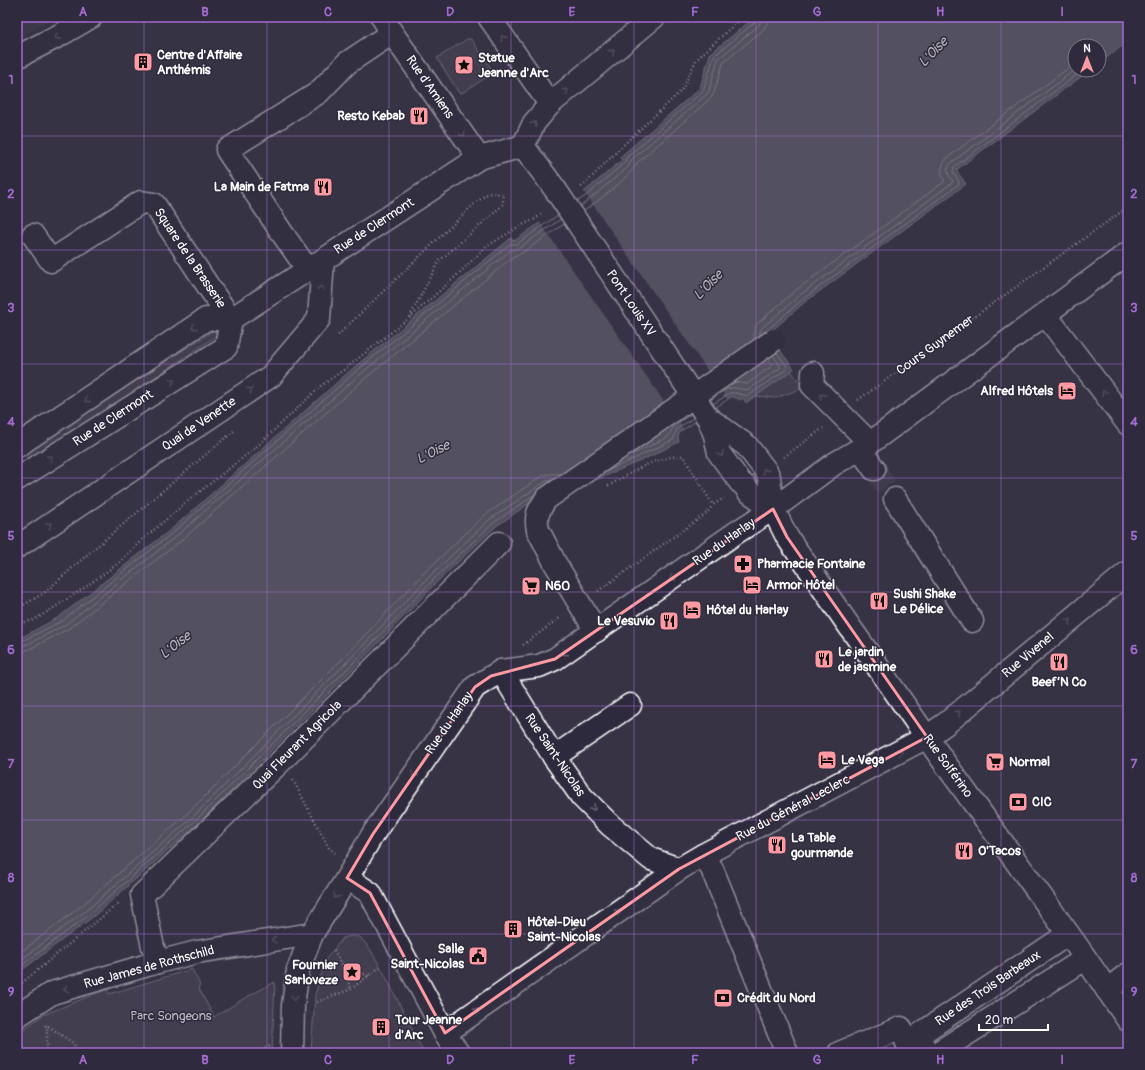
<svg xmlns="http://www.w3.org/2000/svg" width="1145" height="1070" font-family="Pangolin,sans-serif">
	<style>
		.built { fill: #444051 }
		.green { fill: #514c5c; stroke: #a8a6ae }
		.water { fill: #76737f; stroke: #adabb2 }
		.pier { fill: #373345 }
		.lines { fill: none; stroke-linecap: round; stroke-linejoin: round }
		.shore { stroke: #c8c7cc; stroke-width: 1 }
		.minor-tunnel { stroke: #4b4758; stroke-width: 22; stroke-dasharray: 22 11; stroke-linecap: butt }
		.minor-casing { stroke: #fff; stroke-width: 25 }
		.major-casing { stroke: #fff; stroke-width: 25 }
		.path { stroke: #fff; stroke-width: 2.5; stroke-dasharray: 1 3; stroke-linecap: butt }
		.minor { stroke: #2f2a3d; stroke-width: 22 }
		.major { stroke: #2f2a3d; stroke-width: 22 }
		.rail-casing { stroke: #fff; stroke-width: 4.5 }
		.rail { stroke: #2f2a3d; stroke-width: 3; stroke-dasharray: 9; stroke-linecap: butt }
		.minor-bridge-casing { stroke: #fff; stroke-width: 25; stroke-linecap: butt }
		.major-bridge-casing { stroke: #fff; stroke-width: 25; stroke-linecap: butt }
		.minor-bridge { stroke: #2f2a3d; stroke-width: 22 }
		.major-bridge { stroke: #2f2a3d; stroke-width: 22 }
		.oneway { stroke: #6d6a77 }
		.marked { fill: none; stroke: #ff9aa2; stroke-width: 3; stroke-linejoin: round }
		.grid { fill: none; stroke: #a36bd2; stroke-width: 1; stroke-opacity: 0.55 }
		.labels { text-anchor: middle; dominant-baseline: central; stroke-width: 3; stroke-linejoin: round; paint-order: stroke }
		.poi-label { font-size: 13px; font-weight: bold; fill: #fff; stroke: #2f2a3d; text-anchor: start }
		.street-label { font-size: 13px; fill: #fff; stroke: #2f2a3d }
		.park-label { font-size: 13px; fill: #b9b7be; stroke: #2f2a3d }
		.water-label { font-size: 14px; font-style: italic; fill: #b4b2b9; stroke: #2f2a3d }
		.neatline { fill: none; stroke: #a36bd2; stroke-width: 1.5 }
		.grid-label { font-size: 13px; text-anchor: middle; font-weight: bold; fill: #a36bd2 }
	</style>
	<rect width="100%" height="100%" fill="#373345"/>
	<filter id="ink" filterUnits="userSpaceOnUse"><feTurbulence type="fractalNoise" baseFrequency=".025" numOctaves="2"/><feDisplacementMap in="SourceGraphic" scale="8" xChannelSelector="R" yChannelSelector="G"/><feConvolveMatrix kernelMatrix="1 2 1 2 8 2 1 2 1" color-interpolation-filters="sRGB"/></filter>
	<g filter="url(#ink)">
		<path class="built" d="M 17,17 L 53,17 L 27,34 L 17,39 Z"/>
		<g class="green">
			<path d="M 467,39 L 471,39 L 493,71 L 493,73 L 462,93 L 459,93 L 437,58 Z"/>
			<path d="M 217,328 L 215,337 L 31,460 L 27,458 L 26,453 Z"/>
			<path d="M 791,371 L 802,386 L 801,389 L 775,398 L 756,396 Z"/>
			<path d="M 351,936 L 360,937 L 370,949 L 384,973 L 424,1053 L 311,1053 L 315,995 L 326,959 L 343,938 Z"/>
			<path d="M 192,969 L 200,985 L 198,987 L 214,1017 L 243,999 L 275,982 L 272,1053 L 17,1053 L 17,1034 L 43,1015 L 107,989 L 109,994 Z"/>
		</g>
		<path class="water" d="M 755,17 L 1128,17 L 1128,42 L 1099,63 L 1099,46 L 1075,46 L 1075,70 L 1090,70 L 956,170 L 966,184 L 805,302 L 768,334 L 794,369 L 746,403 L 743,398 L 740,400 L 734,397 L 731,397 L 680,432 L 678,437 L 679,442 L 651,456 L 564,494 L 550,489 L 495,527 L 438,581 L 354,668 L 199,823 L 94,916 L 17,974 L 17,638 L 24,636 L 59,617 L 174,527 L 351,370 L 511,238 L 514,241 L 584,192 L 622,160 L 620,157 L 700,88 L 710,54 Z"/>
		<path class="pier" d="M 583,190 L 727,399 L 683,429 L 539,221 Z"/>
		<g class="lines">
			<g class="shore">
				<path d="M 578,201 L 587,195 L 624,163 L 627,157 L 703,91 L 714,56 L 755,22 L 757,17"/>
				<path d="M 581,206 L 590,199 L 628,167 L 632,159 L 706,95 L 709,91 L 718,59 L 759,25 L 761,21 L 762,17"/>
				<path d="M 584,211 C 597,202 631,176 637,163 L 711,98 L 714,93 L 723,63 L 764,29 L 767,23 L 768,17"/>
				<path d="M 766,331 L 803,299 L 959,184 L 959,182 L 953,172 L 954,167 L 1083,70"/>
				<path d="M 760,335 L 760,331 L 763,327 L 800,295 L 952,183 L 953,181 C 948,175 945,169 951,163 L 1075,70"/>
				<path d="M 754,339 L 754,331 L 757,324 L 796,290 L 944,182 L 944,180 C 940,172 941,165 947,158 L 1075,63"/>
				<path d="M 735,382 L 747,384 L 772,366 L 772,364 L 768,359"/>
				<path d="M 711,400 C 717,395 726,387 735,388 C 739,388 744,390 748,390 L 780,368 L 780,365 L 773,355"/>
				<path d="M 713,404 L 730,393 L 735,393 L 748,396 L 787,369 L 787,366 L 777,353"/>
				<path d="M 629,456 L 668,437 L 674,426 L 691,414"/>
				<path d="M 608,471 L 673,440 L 677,429 L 693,418"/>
				<path d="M 17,642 L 26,639 L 62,621 L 176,530 L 354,373 L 510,244 L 517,244 L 558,215"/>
				<path d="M 17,647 L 28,644 L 65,625 L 179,534 L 357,377 L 511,250 L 519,248 L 561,219"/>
				<path d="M 17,653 L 30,649 L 68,629 L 183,539 L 361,382 L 514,256 L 522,253 L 564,224"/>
				<path d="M 17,955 L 84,904 L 189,812 L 344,657 L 427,570 L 485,515 L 542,476 L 548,474 L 560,474"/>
				<path d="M 17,963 L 88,909 L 193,817 L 348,661 L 431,575 L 489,520 L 546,481 L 552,480"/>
				<path d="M 17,969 L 91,913 L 196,820 L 351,665 L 435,578 L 492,524 L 534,495"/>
			</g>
			<path class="minor-tunnel" d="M 874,469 L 895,499"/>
			<g class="minor-casing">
				<g id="minor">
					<path d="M 382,17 L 392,33 L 479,158"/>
					<path d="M 489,17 L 550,104"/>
					<path d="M 17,57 L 60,35 L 91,17"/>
					<path d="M 523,146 L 534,123 L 550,104 L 654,17"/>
					<path d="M 33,235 L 51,261 L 141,202 L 154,204 L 212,292 L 231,319"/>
					<path d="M 308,270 L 282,233 L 227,150 L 318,93 L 347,63 L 392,33"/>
					<path d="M 1045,314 L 1128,424"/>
					<path d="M 813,373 L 812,385 L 870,443"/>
					<path d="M 860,449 L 874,469"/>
					<path d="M 895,499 L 972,621"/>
					<path d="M 538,530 L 555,563 L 596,631"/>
					<path d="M 17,547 L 271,376 L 319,319 L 323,260"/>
					<path d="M 501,671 L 554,757 L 582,797 L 610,825 L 651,859 L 679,869"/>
					<path d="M 554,757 L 630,705"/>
					<path d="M 703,855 L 712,869 L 787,1053"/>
					<path d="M 347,878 L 370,893 L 445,1033 L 458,1053"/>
					<path d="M 158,962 L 153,947 L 142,895 L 282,760 L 499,543"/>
					<path d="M 1107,990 L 1128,974"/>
					<path d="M 17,1016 L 52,993 L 158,962 L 197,952 L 312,934"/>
					<path d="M 445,1033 L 679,869 L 703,855 L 927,737 L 948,722 L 1128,572"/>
					<path d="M 292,1053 L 293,1005 L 298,970 L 312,934 L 347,878 L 373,834 L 475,687 L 501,671 L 539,666 L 555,659 L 737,532 L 773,509"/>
					<path d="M 839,1053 L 901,1028 L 911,1053"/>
					<path d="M 926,1053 L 919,1035 L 1068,934"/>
					<path d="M 937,1053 L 1085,959"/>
				</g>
			</g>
			<g class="major-casing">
				<g id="major">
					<path d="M 708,418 L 747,446 L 766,471 L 769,477 L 773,509 L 787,537 L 942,759 L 1077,946 L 1128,1020"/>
					<path d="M 708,418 L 715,435 L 719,453 L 740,482 L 745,486 L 748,491 L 773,509"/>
					<path d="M 17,446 L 206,319 L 231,319 L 323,260 L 479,158 L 523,146 L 555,189"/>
					<path d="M 17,479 L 35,468 L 226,347 L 231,319"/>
					<path d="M 773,509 L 834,464 L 870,443 L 1128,253"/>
				</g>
			</g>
			<g class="path">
				<path d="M 581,187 L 586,183 L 619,149 L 681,91 L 689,76 L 696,60 L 726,32 L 743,17"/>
				<path d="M 338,335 L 471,207 L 488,193 L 503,194 L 503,204 L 492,215 L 439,261 L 409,318"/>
				<path d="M 858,400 L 1128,207"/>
				<path d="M 784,457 L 823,428"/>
				<path d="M 608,486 C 631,473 655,456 683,456 L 713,505 L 724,498"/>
				<path d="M 598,591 L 707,513 L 713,505"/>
				<path d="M 17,609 L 44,593 L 88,554 L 236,429"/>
				<path d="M 17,624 L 34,620 L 52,609 L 81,590 L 120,562 L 140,542 L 184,504 L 254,449 L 322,385 L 345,369 L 408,319 L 453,279 L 486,247 L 520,226 L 535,219 L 544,213"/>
				<path d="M 523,645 L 561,617"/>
				<path d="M 293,780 L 329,848 L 335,853"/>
				<path d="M 334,950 L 341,964 L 351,989"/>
				<path d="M 342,964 L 369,976"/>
				<path d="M 22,983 L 120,902"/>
				<path d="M 317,1002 L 351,989 L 380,967"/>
				<path d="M 45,1026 L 47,1025 L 73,1043 L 79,1053"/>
				<path d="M 17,1043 L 23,1039"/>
				<path d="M 46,1053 L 47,1052 L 47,1025"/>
				<path d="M 254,1053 L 270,1046"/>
			</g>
			<use href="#minor" class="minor"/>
			<use href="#major" class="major"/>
			<g class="rail-casing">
				<path id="rail" d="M 17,21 L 23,17"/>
			</g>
			<use href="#rail" class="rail"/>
			<g class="minor-bridge-casing">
				<path id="minor-bridge" d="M 538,530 C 535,516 538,511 546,499 L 774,340"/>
			</g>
			<g class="major-bridge-casing">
				<path id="major-bridge" d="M 555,189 L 708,418"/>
			</g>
			<use href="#minor-bridge" class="minor-bridge"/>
			<use href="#major-bridge" class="major-bridge"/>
		</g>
		<defs><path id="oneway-chevron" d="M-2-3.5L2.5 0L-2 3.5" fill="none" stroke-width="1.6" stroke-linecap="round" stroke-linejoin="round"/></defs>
		<g class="oneway">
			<use href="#oneway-chevron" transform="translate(57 37) rotate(152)"/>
			<use href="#oneway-chevron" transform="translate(503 38) rotate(-125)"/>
			<use href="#oneway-chevron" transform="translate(612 52) rotate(-40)"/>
			<use href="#oneway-chevron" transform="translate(566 91) rotate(-39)"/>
			<use href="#oneway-chevron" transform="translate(534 124) rotate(-58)"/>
			<use href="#oneway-chevron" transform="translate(463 134) rotate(56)"/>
			<use href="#oneway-chevron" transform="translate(321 288) rotate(-86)"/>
			<use href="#oneway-chevron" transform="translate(194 327) rotate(146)"/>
			<use href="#oneway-chevron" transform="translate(172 381) rotate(-33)"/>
			<use href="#oneway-chevron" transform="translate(250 390) rotate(-34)"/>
			<use href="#oneway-chevron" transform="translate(1104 393) rotate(-127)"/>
			<use href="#oneway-chevron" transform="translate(822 396) rotate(-134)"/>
			<use href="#oneway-chevron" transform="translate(87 400) rotate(146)"/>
			<use href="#oneway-chevron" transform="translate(721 454) rotate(62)"/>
			<use href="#oneway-chevron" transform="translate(50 458) rotate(-33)"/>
			<use href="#oneway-chevron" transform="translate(765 471) rotate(-122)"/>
			<use href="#oneway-chevron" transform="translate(49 525) rotate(-34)"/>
			<use href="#oneway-chevron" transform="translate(672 578) rotate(145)"/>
			<use href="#oneway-chevron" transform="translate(1069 621) rotate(-40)"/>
			<use href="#oneway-chevron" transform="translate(565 653) rotate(145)"/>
			<use href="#oneway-chevron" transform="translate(958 713) rotate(-40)"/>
			<use href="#oneway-chevron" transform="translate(900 752) rotate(-28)"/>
			<use href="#oneway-chevron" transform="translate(414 775) rotate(124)"/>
			<use href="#oneway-chevron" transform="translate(593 808) rotate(45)"/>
			<use href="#oneway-chevron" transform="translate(336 896) rotate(122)"/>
			<use href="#oneway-chevron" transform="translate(618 912) rotate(-35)"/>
			<use href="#oneway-chevron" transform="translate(274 940) rotate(171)"/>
			<use href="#oneway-chevron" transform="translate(66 989) rotate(164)"/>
			<use href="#oneway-chevron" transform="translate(294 998) rotate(99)"/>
			<use href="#oneway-chevron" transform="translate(477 1011) rotate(-35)"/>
		</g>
	</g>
	<path d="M0 0H1145V1070H0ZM 773,509 L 787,537 L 927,737 L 679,869 L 445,1033 L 370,893 L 347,878 L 373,834 L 475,687 L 491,676 L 555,659 Z" fill="#373345" fill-opacity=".55" fill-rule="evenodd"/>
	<path class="marked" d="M 773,509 L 787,537 L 927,737 L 679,869 L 445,1033 L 370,893 L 347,878 L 373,834 L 475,687 L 491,676 L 555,659 Z"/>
	<path class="grid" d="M 144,17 L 144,1053M 267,17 L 267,1053M 389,17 L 389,1053M 511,17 L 511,1053M 634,17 L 634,1053M 756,17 L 756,1053M 878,17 L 878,1053M 1001,17 L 1001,1053M 17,136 L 1128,136M 17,250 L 1128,250M 17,364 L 1128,364M 17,478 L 1128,478M 17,592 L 1128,592M 17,706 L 1128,706M 17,820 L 1128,820M 17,934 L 1128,934"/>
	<defs>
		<g id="building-square" transform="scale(1)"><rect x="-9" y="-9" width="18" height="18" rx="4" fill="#ff9aa2" stroke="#2f2a3d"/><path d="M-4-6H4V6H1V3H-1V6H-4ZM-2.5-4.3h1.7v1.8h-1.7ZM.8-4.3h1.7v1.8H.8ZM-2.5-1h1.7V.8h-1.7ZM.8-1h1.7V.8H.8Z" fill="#111"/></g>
		<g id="sight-square" transform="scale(1)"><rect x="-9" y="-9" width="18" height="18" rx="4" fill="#ff9aa2" stroke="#2f2a3d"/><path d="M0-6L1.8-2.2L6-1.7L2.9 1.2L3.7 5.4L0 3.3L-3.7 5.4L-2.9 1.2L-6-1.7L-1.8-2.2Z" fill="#111"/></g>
		<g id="restaurant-square" transform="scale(1)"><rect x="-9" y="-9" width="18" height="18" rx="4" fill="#ff9aa2" stroke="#2f2a3d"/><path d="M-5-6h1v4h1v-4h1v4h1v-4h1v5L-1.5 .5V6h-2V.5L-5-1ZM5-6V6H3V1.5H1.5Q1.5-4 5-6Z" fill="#111"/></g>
		<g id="hotel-square" transform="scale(1)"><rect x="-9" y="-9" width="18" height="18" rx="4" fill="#ff9aa2" stroke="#2f2a3d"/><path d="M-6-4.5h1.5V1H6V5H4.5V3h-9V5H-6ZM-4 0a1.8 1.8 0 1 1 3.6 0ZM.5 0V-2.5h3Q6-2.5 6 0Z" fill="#111"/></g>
		<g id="pharmacy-square" transform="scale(1)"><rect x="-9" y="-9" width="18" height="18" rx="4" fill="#ff9aa2" stroke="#2f2a3d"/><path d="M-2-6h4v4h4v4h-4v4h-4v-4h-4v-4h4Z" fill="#111"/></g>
		<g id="supermarket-square" transform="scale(1)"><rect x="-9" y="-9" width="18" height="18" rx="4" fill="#ff9aa2" stroke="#2f2a3d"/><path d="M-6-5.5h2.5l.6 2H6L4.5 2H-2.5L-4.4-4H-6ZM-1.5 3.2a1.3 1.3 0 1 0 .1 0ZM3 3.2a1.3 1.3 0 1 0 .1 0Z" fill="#111"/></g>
		<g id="bank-square" transform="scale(1)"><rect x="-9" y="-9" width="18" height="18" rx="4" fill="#ff9aa2" stroke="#2f2a3d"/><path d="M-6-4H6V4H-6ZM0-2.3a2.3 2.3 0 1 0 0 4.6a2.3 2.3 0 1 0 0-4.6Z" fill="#111"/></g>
		<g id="civic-square" transform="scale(1)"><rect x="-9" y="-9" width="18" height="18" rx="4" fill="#ff9aa2" stroke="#2f2a3d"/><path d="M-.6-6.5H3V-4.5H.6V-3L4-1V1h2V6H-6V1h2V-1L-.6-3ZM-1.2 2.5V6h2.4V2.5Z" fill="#111"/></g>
	</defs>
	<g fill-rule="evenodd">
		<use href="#building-square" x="143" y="62"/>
		<use href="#sight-square" x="464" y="65"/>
		<use href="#restaurant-square" x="419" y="116"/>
		<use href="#restaurant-square" x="323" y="187"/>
		<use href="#hotel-square" x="1067" y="391"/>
		<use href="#pharmacy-square" x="743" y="564"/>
		<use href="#hotel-square" x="752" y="585"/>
		<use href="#supermarket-square" x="531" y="586"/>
		<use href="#restaurant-square" x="879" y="601"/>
		<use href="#hotel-square" x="692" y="610"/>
		<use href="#restaurant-square" x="669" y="621"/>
		<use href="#restaurant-square" x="824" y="659"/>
		<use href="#restaurant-square" x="1059" y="662"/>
		<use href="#hotel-square" x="827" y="760"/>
		<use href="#supermarket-square" x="995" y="762"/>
		<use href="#bank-square" x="1018" y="802"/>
		<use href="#restaurant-square" x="777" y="845"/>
		<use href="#restaurant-square" x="964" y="851"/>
		<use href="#building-square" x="513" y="929"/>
		<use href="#civic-square" x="478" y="956"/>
		<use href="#sight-square" x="352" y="972"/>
		<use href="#bank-square" x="723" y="998"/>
		<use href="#building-square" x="381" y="1027"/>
	</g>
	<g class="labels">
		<g class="poi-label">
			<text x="157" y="55">Centre d'Affaire<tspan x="157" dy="15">Anthémis</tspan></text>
			<text x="478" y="58">Statue<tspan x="478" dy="15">Jeanne d'Arc</tspan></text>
			<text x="405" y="116" text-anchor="end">Resto Kebab</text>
			<text x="309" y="187" text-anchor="end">La Main de Fatma</text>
			<text x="1053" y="391" text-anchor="end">Alfred Hôtels</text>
			<text x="757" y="564">Pharmacie Fontaine</text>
			<text x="766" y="585">Armor Hôtel</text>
			<text x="545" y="586">N60</text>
			<text x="893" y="594">Sushi Shake<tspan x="893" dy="15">Le Délice</tspan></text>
			<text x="706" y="610">Hôtel du Harlay</text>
			<text x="655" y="621" text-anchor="end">Le Vesuvio</text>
			<text x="838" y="652">Le jardin<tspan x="838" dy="15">de jasmine</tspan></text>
			<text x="1059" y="682" text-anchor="middle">Beef’N Co</text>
			<text x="841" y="760">Le Vega</text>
			<text x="1009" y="762">Normal</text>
			<text x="1032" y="802">CIC</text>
			<text x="791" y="838">La Table<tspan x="791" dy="15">gourmande</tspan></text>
			<text x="978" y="851">O'Tacos</text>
			<text x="527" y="922">Hôtel-Dieu<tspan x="527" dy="15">Saint-Nicolas</tspan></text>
			<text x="464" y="949" text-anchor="end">Salle<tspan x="464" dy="15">Saint-Nicolas</tspan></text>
			<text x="338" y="965" text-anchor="end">Fournier<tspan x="338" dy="15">Sarloveze</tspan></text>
			<text x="737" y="998">Crédit du Nord</text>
			<text x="395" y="1020">Tour Jeanne<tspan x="395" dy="15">d'Arc</tspan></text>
		</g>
		<g class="street-label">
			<text transform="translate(430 87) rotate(55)">Rue d'Amiens</text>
			<text transform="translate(374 226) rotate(-33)">Rue de Clermont</text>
			<text transform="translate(190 258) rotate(56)">Square de la Brasserie</text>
			<text transform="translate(631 303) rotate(56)">Pont Louis XV</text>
			<text transform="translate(935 345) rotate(-36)">Cours Guynemer</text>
			<text transform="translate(113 418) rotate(-33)">Rue de Clermont</text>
			<text transform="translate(199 424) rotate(-34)">Quai de Venette</text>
			<text transform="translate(724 542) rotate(-35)">Rue du Harlay</text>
			<text transform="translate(1028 655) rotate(-40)">Rue Vivenel</text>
			<text transform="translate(449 723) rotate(-55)">Rue du Harlay</text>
			<text transform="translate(297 745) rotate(-45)">Quai Fleurant Agricola</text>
			<text transform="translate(555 755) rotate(56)">Rue Saint-Nicolas</text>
			<text transform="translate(948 766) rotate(54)">Rue Solférino</text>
			<text transform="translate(793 808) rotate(-28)">Rue du Général Leclerc</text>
			<text transform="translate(149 967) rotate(-15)">Rue James de Rothschild</text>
			<text transform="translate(988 988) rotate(-34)">Rue des Trois Barbeaux</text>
		</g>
		<g class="park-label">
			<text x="171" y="1016">Parc Songeons</text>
		</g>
		<g class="water-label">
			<text transform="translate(933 52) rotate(-46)">L'Oise</text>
			<text transform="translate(708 285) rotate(-46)">L'Oise</text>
			<text transform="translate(433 452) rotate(-27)">L'Oise</text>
			<text transform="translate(175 645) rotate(-38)">L'Oise</text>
		</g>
	</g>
	<rect width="1145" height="1070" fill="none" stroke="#2f2a3d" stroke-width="44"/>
	<g transform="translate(1087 58)"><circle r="19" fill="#2f2a3d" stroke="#827f8b"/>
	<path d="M0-3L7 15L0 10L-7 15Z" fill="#ff9aa2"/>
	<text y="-6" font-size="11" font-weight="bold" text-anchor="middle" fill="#ffffff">N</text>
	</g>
	<path d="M979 1024v6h69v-6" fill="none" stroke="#ffffff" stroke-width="2"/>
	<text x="985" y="1024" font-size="12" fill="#ffffff" stroke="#2f2a3d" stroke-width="3" paint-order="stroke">20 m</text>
	<rect x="22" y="22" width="1101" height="1026" class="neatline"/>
	<g class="grid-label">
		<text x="83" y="16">A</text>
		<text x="205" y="16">B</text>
		<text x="328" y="16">C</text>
		<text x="450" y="16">D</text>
		<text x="572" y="16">E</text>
		<text x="695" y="16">F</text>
		<text x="817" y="16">G</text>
		<text x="940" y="16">H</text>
		<text x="1062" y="16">I</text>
		<text x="11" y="84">1</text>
		<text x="1134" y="84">1</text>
		<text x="11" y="198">2</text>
		<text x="1134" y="198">2</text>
		<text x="11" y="312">3</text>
		<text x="1134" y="312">3</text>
		<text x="11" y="426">4</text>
		<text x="1134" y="426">4</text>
		<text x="11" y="540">5</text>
		<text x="1134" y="540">5</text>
		<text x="11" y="654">6</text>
		<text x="1134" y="654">6</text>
		<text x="11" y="768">7</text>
		<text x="1134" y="768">7</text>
		<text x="11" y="882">8</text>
		<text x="1134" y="882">8</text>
		<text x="11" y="996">9</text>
		<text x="1134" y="996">9</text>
		<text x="83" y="1064">A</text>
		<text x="205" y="1064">B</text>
		<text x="328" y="1064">C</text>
		<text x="450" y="1064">D</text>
		<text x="572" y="1064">E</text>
		<text x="695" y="1064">F</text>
		<text x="817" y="1064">G</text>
		<text x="940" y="1064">H</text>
		<text x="1062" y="1064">I</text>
	</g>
</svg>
